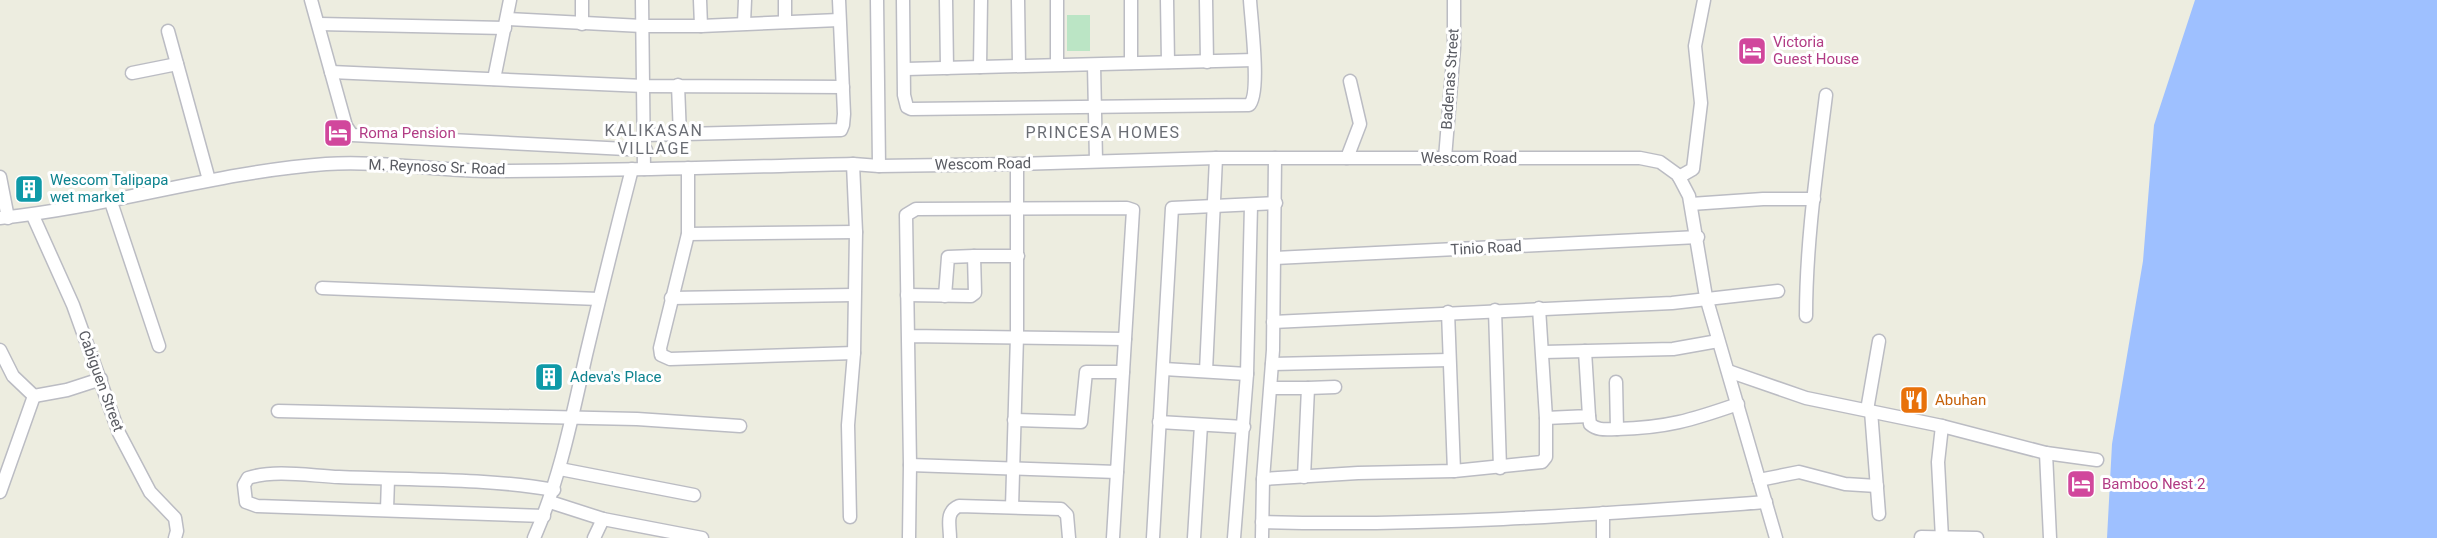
<svg xmlns="http://www.w3.org/2000/svg" width="2437" height="538" font-family="Roboto,sans-serif">
	<style>
		.green { fill: #bbe5c5 }
		.water { fill: #9ec0ff }
		.lines { fill: none; stroke-linecap: round; stroke-linejoin: round }
		.minor-casing { stroke: #bbbcc3; stroke-width: 15 }
		.minor { stroke: #fff; stroke-width: 12 }
		.labels { text-anchor: middle; dominant-baseline: central; stroke-width: 6; stroke-linejoin: round; paint-order: stroke }
		.hotel-label { font-size: 15px; fill: #b23c85; stroke: #fff; text-anchor: start }
		.street-label { font-size: 15px; fill: #595b62; stroke: #fff }
		.culture-label { font-size: 15px; fill: #0d838f; stroke: #fff; text-anchor: start }
		.food-label { font-size: 15px; fill: #c56008; stroke: #fff; text-anchor: start }
		.neighbourhood-label { font-size: 16px; letter-spacing: 1.5px; fill: #6a6d74; stroke: #fff }
	</style>
	<rect width="100%" height="100%" fill="#edede0"/>
	<rect class="green" x="1067" y="15" width="23" height="36"/>
	<path class="water" d="M 2195,0 L 2437,0 L 2437,538 L 2107,538 L 2112,444 L 2143,261 L 2154,125 Z"/>
	<g class="lines">
		<g class="minor-casing">
			<g id="minor">
				<path d="M 311,0 L 346,126 L 352,135 L 646,150"/>
				<path d="M 582,0 L 582,24"/>
				<path d="M 642,0 L 644,169"/>
				<path d="M 700,0 L 701,26"/>
				<path d="M 877,0 L 879,166"/>
				<path d="M 903,0 L 904,95 L 907,107 L 911,109 L 1249,105 C 1261,95 1251,19 1250,0"/>
				<path d="M 946,0 L 947,68"/>
				<path d="M 1018,0 L 1019,65"/>
				<path d="M 1057,0 L 1057,64"/>
				<path d="M 1131,0 L 1131,63"/>
				<path d="M 1167,0 L 1168,62"/>
				<path d="M 1206,0 L 1207,62"/>
				<path d="M 507,19 L 642,26 L 701,26 L 839,20"/>
				<path d="M 785,22 L 785,0"/>
				<path d="M 744,23 L 745,0"/>
				<path d="M 319,24 L 505,28"/>
				<path d="M 168,31 L 209,180"/>
				<path d="M 1094,65 L 1096,161"/>
				<path d="M 980,67 L 981,0"/>
				<path d="M 906,69 L 1254,60"/>
				<path d="M 331,72 L 644,86 L 843,87"/>
				<path d="M 132,73 L 177,64"/>
				<path d="M 494,79 L 510,0"/>
				<path d="M 678,85 L 680,136"/>
				<path d="M 645,135 L 841,130 L 843,125 L 844,114 L 839,0"/>
				<path d="M 1347,158 L 1360,124 L 1350,81"/>
				<path d="M 1445,158 L 1454,48 L 1454,0"/>
				<path d="M 688,168 L 688,234 L 660,348 L 661,355 L 670,359 L 854,353"/>
				<path d="M 0,177 L 8,218"/>
				<path d="M 1679,177 L 1693,169 L 1701,103 L 1695,46 L 1704,0"/>
				<path d="M 110,199 L 159,346"/>
				<path d="M 1691,204 L 1763,199 L 1814,199"/>
				<path d="M 33,216 L 73,305 L 119,433 L 150,492 L 175,518 L 177,531 L 175,538"/>
				<path d="M 0,218 C 109,207 216,172 326,164 C 378,160 437,171 490,171 C 611,171 732,167 853,164 L 879,166 L 1017,164 L 1216,158 L 1640,158 L 1660,162 L 1678,175 L 1689,196 L 1706,297 L 1776,538"/>
				<path d="M 688,234 L 856,232"/>
				<path d="M 1275,258 L 1698,237"/>
				<path d="M 322,288 L 599,299"/>
				<path d="M 907,295 L 971,296 L 975,293 L 974,256 L 1018,256"/>
				<path d="M 945,296 L 948,257 L 974,256"/>
				<path d="M 671,298 L 853,295"/>
				<path d="M 1495,310 L 1500,468"/>
				<path d="M 1448,312 L 1454,471"/>
				<path d="M 1806,316 C 1806,242 1817,168 1826,95"/>
				<path d="M 1273,322 L 1672,303 L 1778,291"/>
				<path d="M 908,336 L 1125,339 L 1133,210 L 1127,208 L 916,209 L 906,215 L 910,465 L 909,538"/>
				<path d="M 0,350 L 13,376 L 34,396 L 0,492"/>
				<path d="M 1543,352 L 1673,349 L 1718,341"/>
				<path d="M 1272,364 L 1449,360"/>
				<path d="M 1164,369 L 1247,374"/>
				<path d="M 1206,371 L 1216,158"/>
				<path d="M 1728,371 L 1806,398 L 1942,426 L 2046,453 L 2097,460"/>
				<path d="M 1616,382 L 1617,429"/>
				<path d="M 1271,388 L 1308,388 L 1304,477"/>
				<path d="M 1308,388 L 1335,387"/>
				<path d="M 34,396 L 67,390 L 101,379"/>
				<path d="M 1867,410 L 1879,341"/>
				<path d="M 278,411 L 637,419 L 740,426"/>
				<path d="M 1871,411 L 1879,514"/>
				<path d="M 1589,416 L 1590,424 C 1598,431 1607,429 1617,429 C 1666,428 1692,420 1738,404"/>
				<path d="M 1546,418 L 1589,416 L 1585,351"/>
				<path d="M 1014,420 L 1081,422 L 1086,372 L 1123,372"/>
				<path d="M 1159,422 L 1244,427"/>
				<path d="M 1942,426 L 1938,462 L 1942,538"/>
				<path d="M 2046,453 L 2050,538"/>
				<path d="M 910,465 L 1117,472 L 1125,339"/>
				<path d="M 560,469 L 694,495"/>
				<path d="M 1263,479 L 1358,473 L 1454,471 L 1542,462 L 1546,457 L 1546,418 L 1539,308"/>
				<path d="M 1759,480 L 1799,472 L 1845,484 L 1877,486"/>
				<path d="M 550,502 L 603,519 L 702,538"/>
				<path d="M 1012,507 L 1017,336 L 1017,164"/>
				<path d="M 387,510 L 388,479"/>
				<path d="M 1603,513 L 1603,538"/>
				<path d="M 544,516 L 257,506 L 246,502 L 244,485 L 248,478 C 275,469 311,476 339,477 C 408,480 487,478 554,490"/>
				<path d="M 850,517 L 848,425 L 854,353 L 856,232 L 853,164"/>
				<path d="M 1262,522 C 1430,527 1599,514 1766,502"/>
				<path d="M 1921,537 L 1977,538"/>
				<path d="M 534,538 C 560,479 572,417 586,355 C 601,292 616,231 632,169"/>
				<path d="M 594,538 L 603,519"/>
				<path d="M 950,538 C 950,525 945,512 959,506 L 1061,509 L 1067,515 L 1069,538"/>
				<path d="M 1113,538 L 1117,472"/>
				<path d="M 1153,538 L 1172,208 L 1276,203"/>
				<path d="M 1194,538 L 1201,425"/>
				<path d="M 1234,538 L 1247,374 L 1251,205"/>
				<path d="M 1262,538 L 1263,479 L 1273,350 L 1275,158"/>
			</g>
		</g>
		<use href="#minor" class="minor"/>
	</g>
	<defs>
		<g id="hotel-square" transform="scale(1.5)"><rect x="-9" y="-9" width="18" height="18" rx="4" fill="#d1479c" stroke="#fff"/><path d="M-6-4.5h1.5V1H6V5H4.5V3h-9V5H-6ZM-4 0a1.8 1.8 0 1 1 3.6 0ZM.5 0V-2.5h3Q6-2.5 6 0Z" fill="#fff"/></g>
		<g id="building-square" transform="scale(1.5)"><rect x="-9" y="-9" width="18" height="18" rx="4" fill="#0f9aa8" stroke="#fff"/><path d="M-4-6H4V6H1V3H-1V6H-4ZM-2.5-4.3h1.7v1.8h-1.7ZM.8-4.3h1.7v1.8H.8ZM-2.5-1h1.7V.8h-1.7ZM.8-1h1.7V.8H.8Z" fill="#fff"/></g>
		<g id="restaurant-square" transform="scale(1.5)"><rect x="-9" y="-9" width="18" height="18" rx="4" fill="#e8710a" stroke="#fff"/><path d="M-5-6h1v4h1v-4h1v4h1v-4h1v5L-1.5 .5V6h-2V.5L-5-1ZM5-6V6H3V1.5H1.5Q1.5-4 5-6Z" fill="#fff"/></g>
	</defs>
	<g fill-rule="evenodd">
		<use href="#hotel-square" x="1752" y="51"/>
		<use href="#hotel-square" x="338" y="133"/>
		<use href="#building-square" x="29" y="189"/>
		<use href="#building-square" x="549" y="377"/>
		<use href="#restaurant-square" x="1914" y="400"/>
		<use href="#hotel-square" x="2081" y="484"/>
	</g>
	<g class="labels">
		<g class="hotel-label">
			<text x="1773" y="42">Victoria<tspan x="1773" dy="17">Guest House</tspan></text>
			<text x="359" y="133">Roma Pension</text>
			<text x="2102" y="484">Bamboo Nest 2</text>
		</g>
		<g class="street-label">
			<text transform="translate(1450 79) rotate(-86)">Badenas Street</text>
			<text x="1469" y="158">Wescom Road</text>
			<text transform="translate(983 164) rotate(-1)">Wescom Road</text>
			<text transform="translate(437 167) rotate(2)">M. Reynoso Sr. Road</text>
			<text transform="translate(1486 248) rotate(-3)">Tinio Road</text>
			<text transform="translate(101 381) rotate(70)">Cabiguen Street</text>
		</g>
		<g class="culture-label">
			<text x="50" y="180">Wescom Talipapa<tspan x="50" dy="17">wet market</tspan></text>
			<text x="570" y="377">Adeva's Place</text>
		</g>
		<g class="food-label">
			<text x="1935" y="400">Abuhan</text>
		</g>
		<g class="neighbourhood-label">
			<text x="654" y="130">KALIKASAN<tspan x="654" dy="18">VILLAGE</tspan></text>
			<text x="1103" y="132">PRINCESA HOMES</text>
		</g>
	</g>
</svg>
